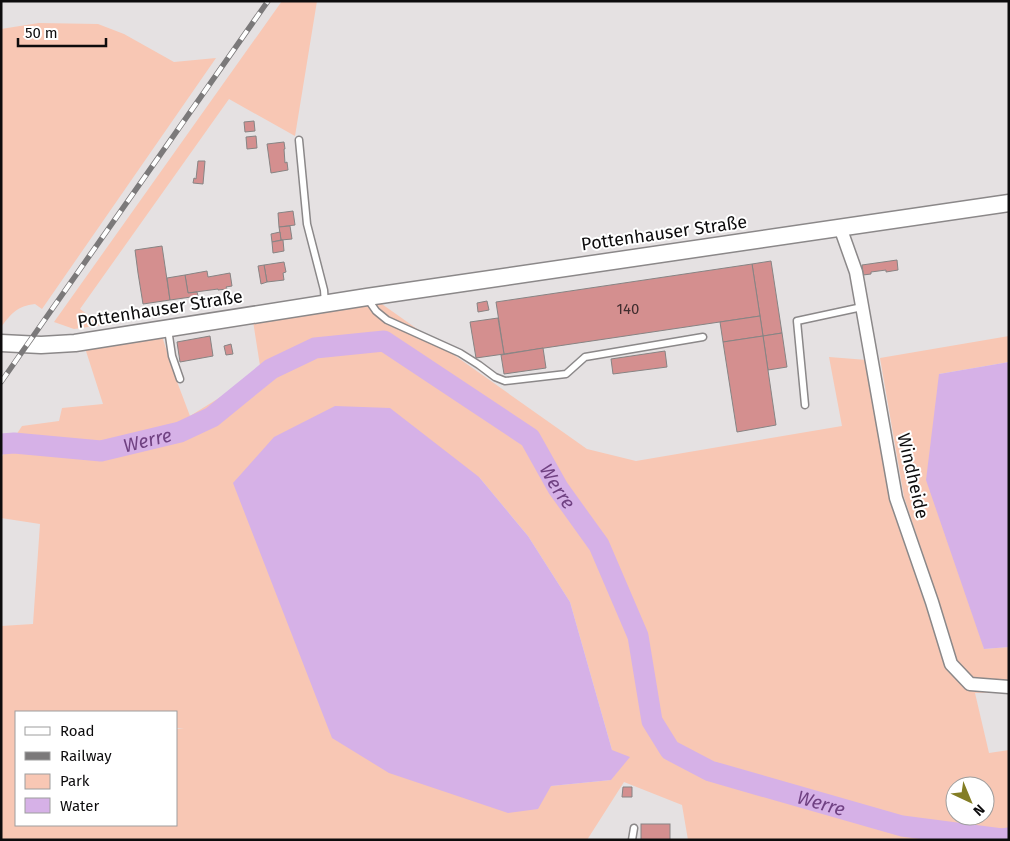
<svg xmlns="http://www.w3.org/2000/svg" width="1010" height="841" font-family="'Fira Sans',sans-serif">
	<style>
		.green { fill: #f8c7b4; fill-rule: evenodd }
		.water { fill: #d6b1e7 }
		.lines { fill: none; stroke-linecap: round; stroke-linejoin: round }
		.river { stroke: #d6b1e7; stroke-width: 21 }
		.building { fill: #d48f8f; stroke: #878484 }
		.service-casing { stroke: #8b8889; stroke-width: 9 }
		.minor-casing { stroke: #8b8889; stroke-width: 15 }
		.tertiary-casing { stroke: #8b8889; stroke-width: 19 }
		.service { stroke: #fff; stroke-width: 6 }
		.minor { stroke: #fff; stroke-width: 12 }
		.tertiary { stroke: #fff; stroke-width: 16 }
		.rail-casing { stroke: #7b797a; stroke-width: 5.5 }
		.rail { stroke: #fff; stroke-width: 4; stroke-dasharray: 11; stroke-linecap: butt }
		.labels { text-anchor: middle; dominant-baseline: central; stroke-width: 4; stroke-linejoin: round; paint-order: stroke }
		.number-label { font-size: 15px; fill: #3f2d2e }
		.street-label { font-size: 18px; fill: #0d0c0d; stroke: #fff }
		.water-label { font-size: 19px; font-style: italic; fill: #704182; stroke: #fff }
	</style>
	<rect width="100%" height="100%" fill="#e5e1e2"/>
	<g class="green">
		<path d="M 282,1 L 317,1 L 295,136 L 229,99 L 80,309 L 102,325 L 74,329 L 54,322 Z"/>
		<path d="M 39,23 L 98,24 L 124,34 L 174,62 L 216,58 L 42,309 L 35,304 C 17,306 12,313 1,327 L 1,29 Z"/>
		<path d="M 379,302 L 587,449 L 636,461 L 842,426 L 829,357 L 867,360 L 890,502 L 937,639 L 949,632 L 904,497 L 880,358 L 1009,336 L 1009,362 L 939,374 L 984,649 L 1009,647 L 1009,692 L 975,693 L 989,753 L 1009,750 L 1009,840 L 688,840 L 682,805 L 624,782 L 587,840 L 1,840 L 1,626 L 33,624 L 40,524 L 1,518 L 1,458 L 22,426 L 59,421 L 62,408 L 103,404 L 85,348 L 162,336 L 173,371 L 190,416 L 261,372 L 253,321 ZM 479,477 L 528,536 L 570,602 L 612,750 L 611,780 L 551,786 ZM 16,712 L 176,712 L 176,728 L 184,729 L 176,729 L 176,825 L 16,825 ZM 955,786 L 985,786 L 985,816 L 955,816 Z"/>
	</g>
	<g class="water">
		<path d="M 1009,362 L 1009,647 L 984,649 L 926,480 L 939,374 Z"/>
		<path d="M 335,406 L 390,408 L 479,477 L 528,536 L 570,602 L 612,750 L 630,757 L 611,780 L 551,786 L 538,809 L 508,813 L 389,773 L 332,738 L 233,483 L 274,437 Z"/>
	</g>
	<g class="lines">
		<path class="river" id="s1" d="M 1,444 L 14,443 L 101,451 L 180,432 L 212,417 L 271,369 L 315,348 L 384,341 L 530,438 L 558,488 L 599,545 L 638,636 L 652,721 L 670,750 L 710,771 L 902,826 L 1002,839 L 1009,838"/>
	</g>
	<g class="building">
		<path d="M 254,121 L 255,131 L 245,132 L 244,122 Z"/>
		<path d="M 256,136 L 257,148 L 247,149 L 246,137 Z"/>
		<path d="M 284,142 L 285,149 L 284,149 L 285,163 L 287,162 L 288,170 L 271,173 L 267,144 Z"/>
		<path d="M 198,161 L 205,161 L 203,184 L 193,183 L 194,178 L 196,179 Z"/>
		<path d="M 293,211 L 295,225 L 279,227 L 278,213 Z"/>
		<path d="M 290,226 L 292,239 L 281,240 L 279,227 Z"/>
		<path d="M 280,232 L 281,240 L 272,242 L 271,234 Z"/>
		<path d="M 283,240 L 284,251 L 273,253 L 272,242 Z"/>
		<path d="M 162,246 L 170,300 L 143,304 L 138,273 L 135,250 Z"/>
		<path d="M 897,260 L 898,270 L 886,272 L 886,270 L 871,272 L 871,274 L 863,275 L 862,265 Z"/>
		<path d="M 771,261 L 782,333 L 763,336 L 752,264 Z"/>
		<path d="M 284,262 L 286,272 L 283,273 L 284,280 L 267,282 L 264,265 Z"/>
		<path d="M 752,264 L 760,316 L 504,354 L 496,302 Z"/>
		<path d="M 264,265 L 267,282 L 261,284 L 258,266 Z"/>
		<path d="M 207,271 L 208,277 L 230,273 L 232,286 L 226,287 L 227,289 L 218,290 L 218,289 L 188,293 L 185,275 Z"/>
		<path d="M 185,275 L 188,293 L 197,292 L 198,296 L 170,300 L 167,278 Z"/>
		<path d="M 487,301 L 489,310 L 478,312 L 477,303 Z"/>
		<path d="M 760,316 L 763,336 L 723,342 L 720,322 Z"/>
		<path d="M 498,318 L 504,354 L 476,358 L 470,322 Z"/>
		<path d="M 782,333 L 787,367 L 768,370 L 763,336 Z"/>
		<path d="M 210,336 L 213,356 L 180,362 L 177,342 Z"/>
		<path d="M 763,336 L 776,425 L 737,432 L 723,342 Z"/>
		<path d="M 231,344 L 233,354 L 226,355 L 224,346 Z"/>
		<path d="M 543,348 L 546,368 L 504,374 L 501,355 Z"/>
		<path d="M 665,351 L 667,367 L 613,374 L 611,359 Z"/>
		<path d="M 623,787 L 632,787 L 632,797 L 622,797 Z"/>
		<rect x="641" y="824" width="29" height="16"/>
	</g>
	<g class="lines">
		<g class="service-casing">
			<g id="service">
				<path d="M 299,140 L 307,224 L 324,290 L 325,304"/>
				<path d="M 367,298 L 376,311 L 387,320 L 460,353 L 479,365 L 495,377 L 505,381 L 566,374 L 585,357 L 703,337"/>
				<path d="M 168,329 L 172,356 L 180,379"/>
				<path d="M 805,405 L 797,321 L 862,307"/>
				<path d="M 632,840 L 634,828"/>
			</g>
		</g>
		<g class="minor-casing">
			<path id="minor" d="M 840,227 L 856,272 L 896,498 L 932,602 L 951,664 L 970,684 L 1009,687"/>
		</g>
		<g class="tertiary-casing">
			<path id="tertiary" d="M 1,343 L 41,345 L 75,343 L 367,297 L 1009,203"/>
		</g>
		<use href="#service" class="service"/>
		<use href="#minor" class="minor"/>
		<use href="#tertiary" class="tertiary"/>
		<g class="rail-casing">
			<path id="rail" d="M 1,382 L 268,1"/>
		</g>
		<use href="#rail" class="rail"/>
	</g>
	<g class="labels">
		<g class="number-label">
			<text x="628" y="309">140</text>
		</g>
		<g class="street-label">
			<text transform="translate(664 233) rotate(-8)">Pottenhauser Straße</text>
			<text transform="translate(160 309) rotate(-9)">Pottenhauser Straße</text>
			<text transform="translate(913 476) rotate(77)">Windheide</text>
		</g>
		<g class="water-label">
			<text stroke="none"><textPath href="#s1" startOffset="148">Werre</textPath></text>
			<text stroke="none"><textPath href="#s1" startOffset="642">Werre</textPath></text>
			<text stroke="none"><textPath href="#s1" startOffset="1094">Werre</textPath></text>
		</g>
	</g>
	<rect width="1010" height="841" fill="none" stroke="#0d0c0d" stroke-width="5"/>
	<rect x="15" y="711" width="162" height="115" fill="#ffffff" stroke="#9e9e9e"/>
	<rect x="25" y="727" width="25" height="8" fill="#ffffff" stroke="#9e9e9e"/>
	<text x="60" y="736" font-size="15" fill="#0d0c0d">Road</text>
	<rect x="25" y="752" width="25" height="8" fill="#7b797a" stroke="#9e9e9e"/>
	<text x="60" y="761" font-size="15" fill="#0d0c0d">Railway</text>
	<rect x="25" y="774" width="25" height="15" fill="#f8c7b4" stroke="#9e9e9e"/>
	<text x="60" y="786" font-size="15" fill="#0d0c0d">Park</text>
	<rect x="25" y="798" width="25" height="15" fill="#d6b1e7" stroke="#9e9e9e"/>
	<text x="60" y="811" font-size="15" fill="#0d0c0d">Water</text>
	<g transform="translate(970 801) rotate(136)"><circle r="24" fill="#ffffff" stroke="#9e9e9e"/>
	<path d="M0-4L9 19L0 12L-9 19Z" fill="#837d24"/>
	<text y="-8" font-size="14" font-weight="bold" text-anchor="middle" fill="#0d0c0d">N</text>
	</g>
	<path d="M18 38v8h88v-8" fill="none" stroke="#0d0c0d" stroke-width="2.5"/>
	<text x="25" y="38" font-size="15" fill="#0d0c0d" stroke="#ffffff" stroke-width="4" paint-order="stroke">50 m</text>
</svg>
